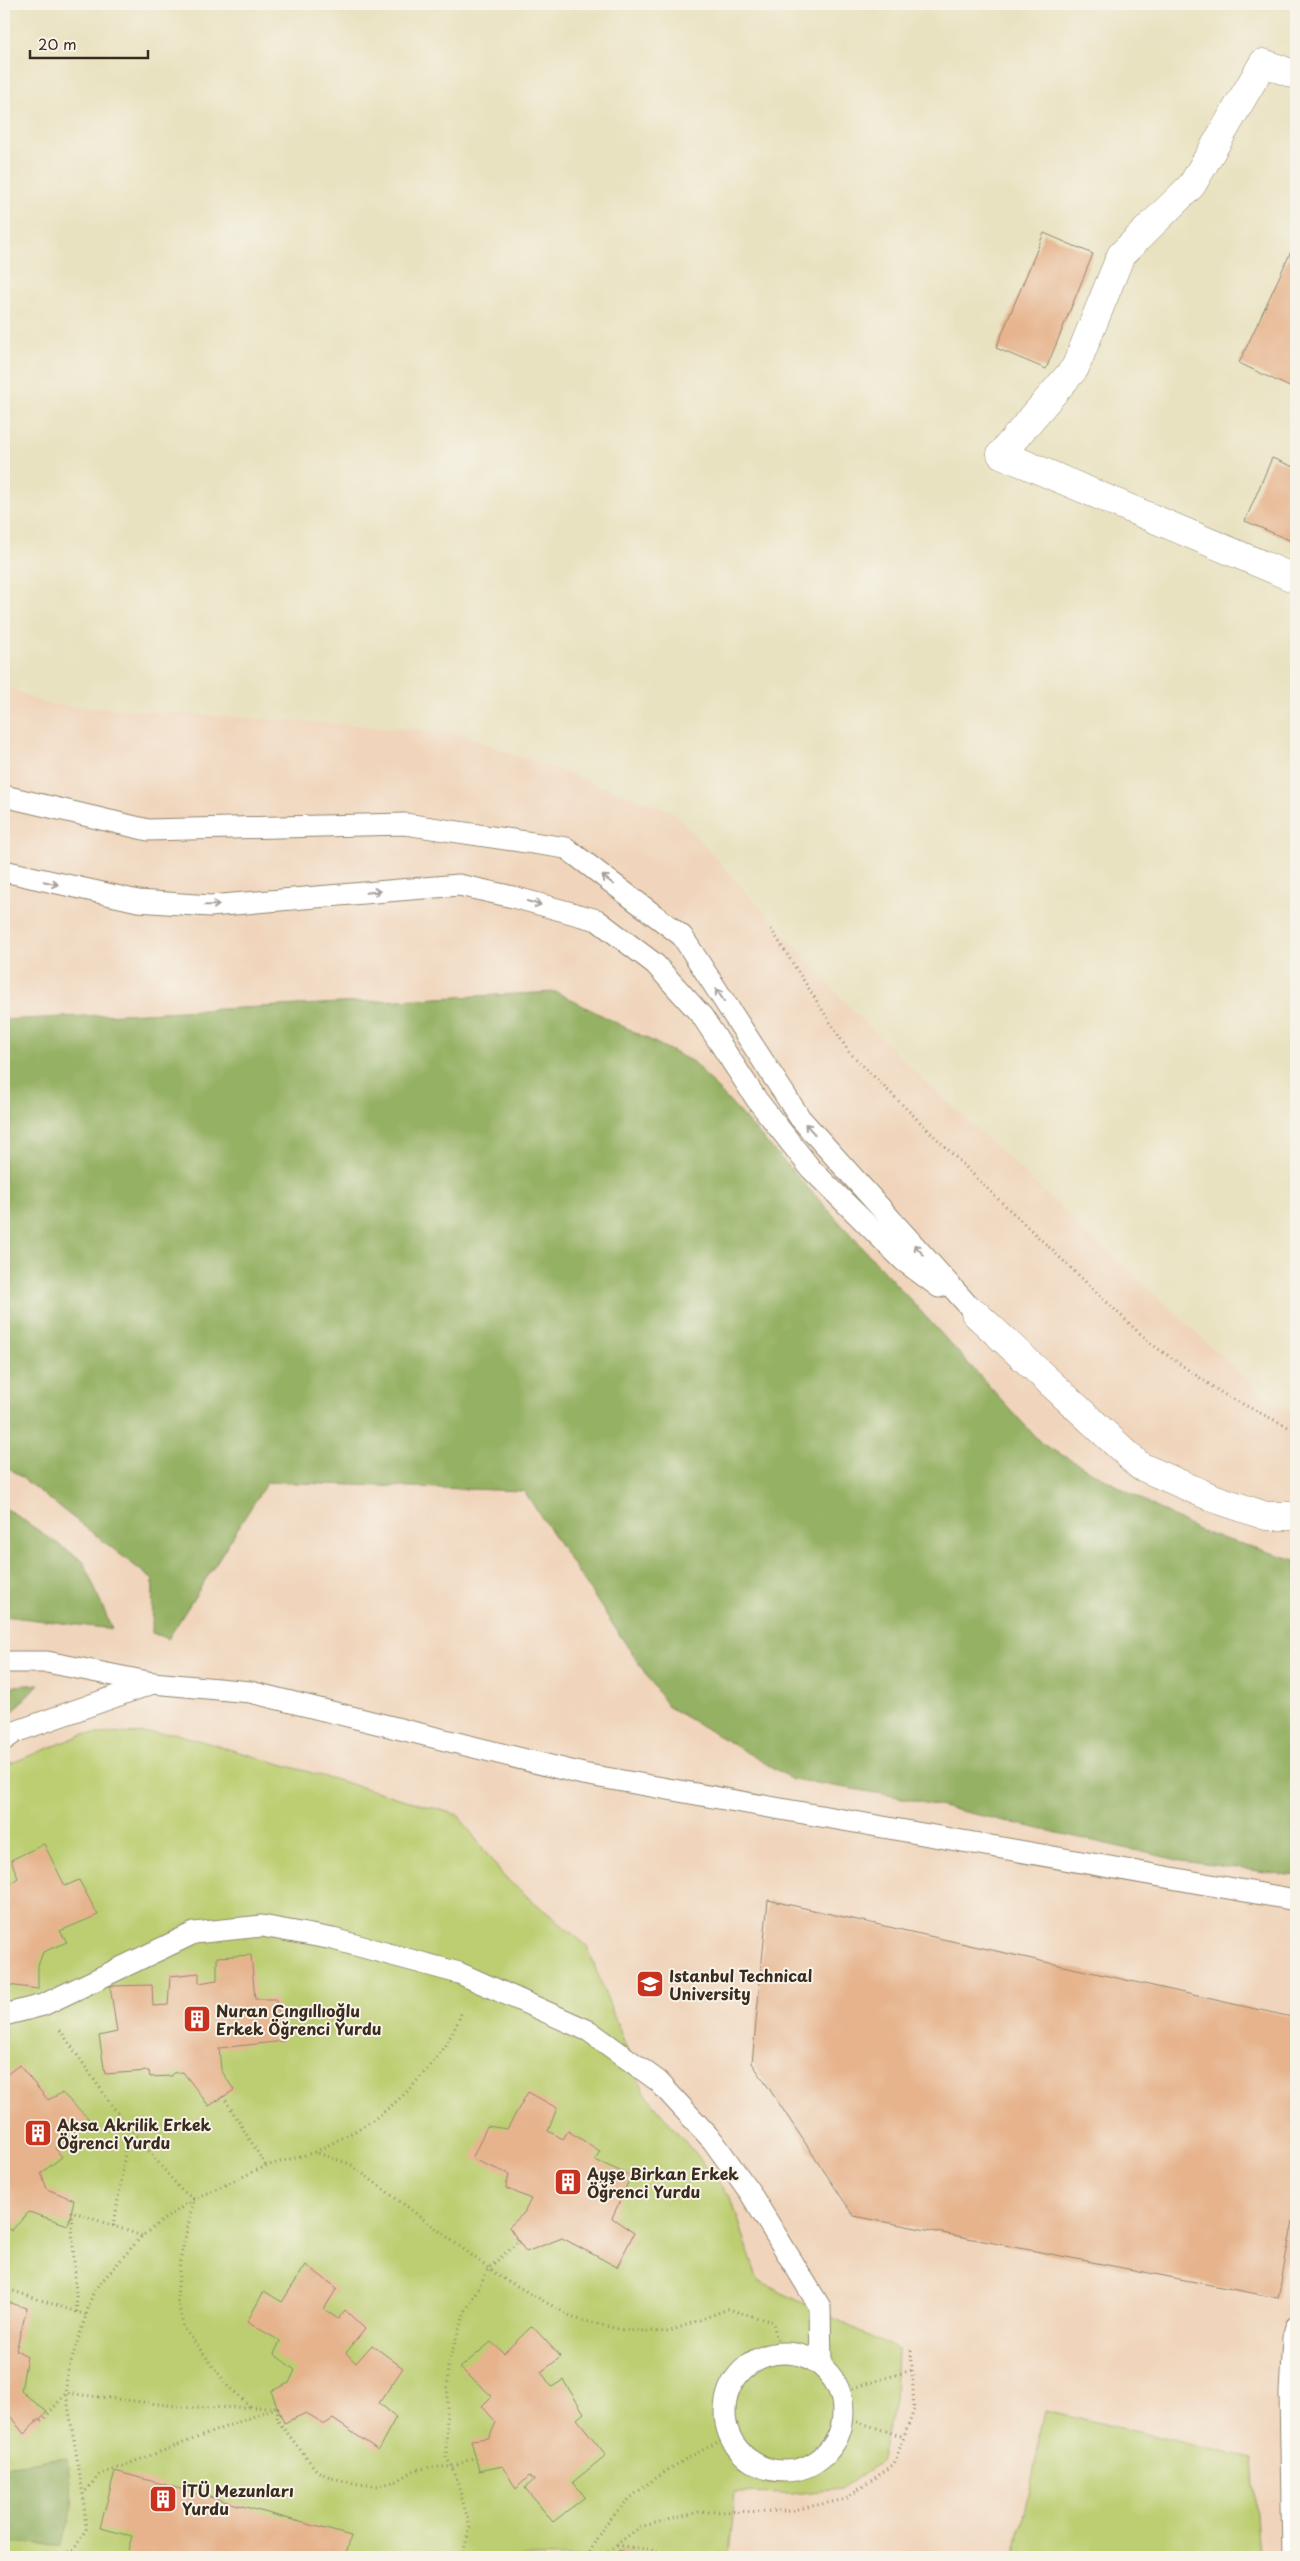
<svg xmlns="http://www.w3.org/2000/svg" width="1300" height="2561" font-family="'Playpen Sans',sans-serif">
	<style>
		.built { fill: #f0d5bc }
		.green { fill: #bcce71; stroke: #7c7c48 }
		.forest { fill: #95b163; stroke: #686e40 }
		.building { fill: #e6b38c }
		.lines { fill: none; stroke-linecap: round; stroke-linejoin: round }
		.service-casing { stroke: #928670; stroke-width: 23 }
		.minor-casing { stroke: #928670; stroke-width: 29 }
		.path { stroke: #928670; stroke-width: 3; stroke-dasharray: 1 4; stroke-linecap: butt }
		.service { stroke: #fff; stroke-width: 21 }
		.minor { stroke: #fff; stroke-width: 28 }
		.oneway { stroke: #a79f9a }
		.labels { text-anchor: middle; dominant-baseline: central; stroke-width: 4; stroke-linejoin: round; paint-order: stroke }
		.poi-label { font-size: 16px; font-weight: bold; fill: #3b2a1e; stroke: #f7f3e8; text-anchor: start }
	</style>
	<rect width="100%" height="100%" fill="#f7f3e8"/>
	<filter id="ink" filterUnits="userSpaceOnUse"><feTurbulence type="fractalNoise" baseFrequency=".02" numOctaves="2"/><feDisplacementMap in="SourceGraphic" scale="10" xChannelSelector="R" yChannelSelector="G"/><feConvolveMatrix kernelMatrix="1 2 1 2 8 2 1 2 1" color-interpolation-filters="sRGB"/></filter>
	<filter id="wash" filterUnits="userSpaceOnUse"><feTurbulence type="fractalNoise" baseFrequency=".0096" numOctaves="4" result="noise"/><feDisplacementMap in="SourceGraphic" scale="20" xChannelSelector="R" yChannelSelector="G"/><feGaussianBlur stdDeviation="1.12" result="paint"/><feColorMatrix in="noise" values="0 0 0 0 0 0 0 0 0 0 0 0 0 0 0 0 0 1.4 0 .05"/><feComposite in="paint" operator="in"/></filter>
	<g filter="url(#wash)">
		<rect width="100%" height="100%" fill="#e9e2c1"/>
		<path class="built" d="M 4,686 L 47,704 L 453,732 L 675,813 L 852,1010 L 929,1085 L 1275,1406 L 1296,1411 L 1296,2557 L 4,2557 Z"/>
		<g class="green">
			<path d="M 173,1733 L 458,1815 L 504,1877 L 587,1946 L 643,2091 L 731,2197 L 758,2281 L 897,2349 L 895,2400 L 880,2462 L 841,2489 L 792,2494 L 735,2493 L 729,2557 L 651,2557 L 619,2550 L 617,2557 L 4,2557 L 4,2542 L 61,2545 L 67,2458 L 4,2466 L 4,1766 L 84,1734 Z"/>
			<path d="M 1045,2410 L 1252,2459 L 1259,2557 L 1015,2557 Z"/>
		</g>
		<g class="forest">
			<path d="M 556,992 L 693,1062 L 1042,1444 L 1201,1532 L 1296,1560 L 1296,1876 L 1182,1861 L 889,1795 L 792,1779 L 667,1706 L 524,1491 L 267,1482 L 168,1639 L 152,1633 L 153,1580 L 8,1467 L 4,1467 L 4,1020 Z"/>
			<path d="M 4,1507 L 83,1561 L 112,1629 L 4,1616 Z"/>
			<path d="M 39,1684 L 4,1721 L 4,1687 Z"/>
			<path d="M 67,2458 L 73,2507 L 61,2545 L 4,2542 L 4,2466 Z"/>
		</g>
		<g id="blocks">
			<g class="building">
				<path d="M 1044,233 L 1093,254 L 1046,369 L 996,348 Z"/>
				<path d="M 1296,241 L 1296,390 L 1239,363 Z"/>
				<path d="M 1272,458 L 1296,468 L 1296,543 L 1245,521 Z"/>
				<path d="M 44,1844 L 65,1886 L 79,1880 L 98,1915 L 60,1931 L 67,1942 L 43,1952 L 38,1966 L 38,1989 L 8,1985 L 4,1959 L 4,1883 L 6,1887 L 18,1878 L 11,1860 Z"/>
				<path d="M 768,1900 L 1296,2018 L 1296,2205 L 1278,2298 L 854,2216 L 752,2063 Z"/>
				<path d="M 251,1955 L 255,1999 L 276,1999 L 284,2041 L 219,2048 L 221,2070 L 234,2090 L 209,2106 L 183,2072 L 173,2073 L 172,2076 L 150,2077 L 149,2071 L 105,2074 L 99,2036 L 117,2032 L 110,1986 L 152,1985 L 153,2006 L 168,2005 L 170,1976 L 199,1973 L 199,1983 L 217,1980 L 217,1957 Z"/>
				<path d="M 19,2065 L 48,2100 L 62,2093 L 89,2119 L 55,2148 L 62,2157 L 41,2173 L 47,2189 L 74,2200 L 68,2225 L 29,2212 L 11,2231 L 4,2225 L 4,2077 Z"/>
				<path d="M 528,2092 L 557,2108 L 548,2131 L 563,2139 L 568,2131 L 600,2151 L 595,2160 L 631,2176 L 612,2218 L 634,2233 L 617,2267 L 562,2238 L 526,2252 L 509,2227 L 524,2213 L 531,2199 L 506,2188 L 509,2174 L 472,2159 L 487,2126 L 507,2129 Z"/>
				<path d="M 306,2265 L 337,2288 L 324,2309 L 338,2319 L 345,2310 L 365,2329 L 346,2353 L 356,2363 L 372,2345 L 403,2368 L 379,2403 L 396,2417 L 378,2450 L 333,2419 L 325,2424 L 306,2413 L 284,2423 L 271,2391 L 289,2383 L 295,2370 L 274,2354 L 280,2341 L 247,2322 L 264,2291 L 282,2302 Z"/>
				<path d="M 4,2301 L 27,2308 L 16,2350 L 27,2356 L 21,2391 L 47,2412 L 24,2434 L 7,2412 L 4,2410 Z"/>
				<path d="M 532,2326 L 561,2357 L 541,2372 L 552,2387 L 563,2380 L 584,2413 L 577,2419 L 606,2455 L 573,2482 L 585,2497 L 553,2522 L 525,2488 L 534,2480 L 529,2476 L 516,2489 L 503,2466 L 479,2471 L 471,2440 L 489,2438 L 496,2422 L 482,2406 L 492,2396 L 460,2368 L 491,2342 L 504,2353 Z"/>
				<path d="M 115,2471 L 351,2536 L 345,2557 L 126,2557 L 132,2536 L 100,2528 Z"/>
				<path d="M 618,2550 L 648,2557 L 617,2557 Z"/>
			</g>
		</g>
	</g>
	<g filter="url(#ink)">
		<use href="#blocks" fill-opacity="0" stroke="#928670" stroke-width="1"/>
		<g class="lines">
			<g class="service-casing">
				<g id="service">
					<path d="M 4,796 L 148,830 L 405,824 L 566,848 L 682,936 L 800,1118 L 975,1313"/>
					<path d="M 4,871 L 138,901 L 210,906 L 459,885 L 513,897 L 597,920 L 655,964 L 702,1016 L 757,1100 L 811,1169 L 904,1261 L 939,1287"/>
					<path d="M 4,1662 L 47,1662 L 153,1683 L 250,1692 L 583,1774 L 1296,1900"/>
					<path d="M 4,1740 L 15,1732 L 153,1683"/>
					<path d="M 4,2015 L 43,2005 L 194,1933 L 262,1926 L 333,1939 L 459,1973 L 589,2031 L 658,2081 L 713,2141 L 749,2191 L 820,2307 L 821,2366"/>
					<circle cx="784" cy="2412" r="59"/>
					<path d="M 1293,2557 L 1290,2393 L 1293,2337 L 1296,2327"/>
				</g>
			</g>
			<g class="minor-casing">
				<g id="minor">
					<path d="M 1296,75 L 1263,63 L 1192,185 L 1121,255 L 1075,368 L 1001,454 L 1296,579"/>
					<path d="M 975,1313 L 1140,1466 L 1213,1498 L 1266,1516 L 1296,1516"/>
				</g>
			</g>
			<g class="path">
				<path d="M 771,929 L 849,1052 L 995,1196 L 1150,1343 L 1223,1394 L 1288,1427 L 1296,1428"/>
				<path d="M 60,2030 L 113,2107 L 180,2189 L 194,2199 L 180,2261 L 177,2299 L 184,2328 L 228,2386 L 251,2407 L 278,2407 L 99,2475 L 83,2494"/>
				<path d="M 223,2096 L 266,2166"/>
				<path d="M 315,2152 C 337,2140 362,2129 381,2114 C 410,2093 453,2044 462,2010"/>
				<path d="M 114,2226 L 129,2126"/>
				<path d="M 4,2288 L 86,2315"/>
				<path d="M 77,2312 L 71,2211 L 142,2236"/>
				<path d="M 843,2391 L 912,2370"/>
				<path d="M 278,2407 L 277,2420 L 317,2471 L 332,2478 L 358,2484 L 378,2486 L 397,2481 L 415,2470 L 431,2467 L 453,2467 L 475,2457"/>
				<path d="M 843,2417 L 904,2437"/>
				<path d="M 36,2422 L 44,2419 L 66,2393 L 192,2408 L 250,2407"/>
				<path d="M 617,2545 L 699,2557"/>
				<path d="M 4,2557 L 7,2557"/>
				<path d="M 54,2557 L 74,2550 L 86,2529 L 83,2494 L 66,2393 L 67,2374 L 94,2290 L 142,2236 L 163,2220 L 194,2199 L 266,2166 L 315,2152 L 350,2164 L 499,2276 L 574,2318 L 622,2330 L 668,2332 L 728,2309 L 773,2322 L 780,2354"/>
				<path d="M 462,2557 L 470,2527 L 453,2467 L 446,2458 L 448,2364 L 465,2312 L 489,2268 L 519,2241"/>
				<path d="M 588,2557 C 610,2498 676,2463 730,2436"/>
				<path d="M 600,2557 L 640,2527 L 699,2512 L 789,2511 L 846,2499 L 894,2464 L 914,2410 L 911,2347"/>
			</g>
			<use href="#service" class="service"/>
			<use href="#minor" class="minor"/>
		</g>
		<defs><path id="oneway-shaft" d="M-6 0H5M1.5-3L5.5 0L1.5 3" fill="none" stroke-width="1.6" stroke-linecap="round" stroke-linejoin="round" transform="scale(1.25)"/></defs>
		<g class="oneway">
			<use href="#oneway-shaft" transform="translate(608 880) rotate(-143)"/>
			<use href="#oneway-shaft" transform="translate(51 883) rotate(13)"/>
			<use href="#oneway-shaft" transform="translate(373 892) rotate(-5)"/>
			<use href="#oneway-shaft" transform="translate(534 903) rotate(16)"/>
			<use href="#oneway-shaft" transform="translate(212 905) rotate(-1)"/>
			<use href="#oneway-shaft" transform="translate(720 995) rotate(-123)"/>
			<use href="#oneway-shaft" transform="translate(810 1129) rotate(-132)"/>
			<use href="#oneway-shaft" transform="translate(919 1250) rotate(-132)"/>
		</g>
	</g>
	<defs>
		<g id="university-square" transform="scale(1.4375)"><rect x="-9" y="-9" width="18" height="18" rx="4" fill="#c8321e" stroke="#f7f3e8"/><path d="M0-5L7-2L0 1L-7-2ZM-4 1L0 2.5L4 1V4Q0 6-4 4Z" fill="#fff"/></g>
		<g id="building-square" transform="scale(1.4375)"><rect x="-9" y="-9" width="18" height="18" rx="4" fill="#c8321e" stroke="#f7f3e8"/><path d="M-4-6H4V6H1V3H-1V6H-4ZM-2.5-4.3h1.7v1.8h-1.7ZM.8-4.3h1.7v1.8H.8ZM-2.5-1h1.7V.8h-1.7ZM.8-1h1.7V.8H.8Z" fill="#fff"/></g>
	</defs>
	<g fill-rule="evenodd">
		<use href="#university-square" x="650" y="1984"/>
		<use href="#building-square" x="197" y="2019"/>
		<use href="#building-square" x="38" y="2133"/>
		<use href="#building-square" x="568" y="2182"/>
		<use href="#building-square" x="163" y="2499"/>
	</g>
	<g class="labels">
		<g class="poi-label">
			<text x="669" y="1975">Istanbul Technical<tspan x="669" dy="18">University</tspan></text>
			<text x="216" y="2010">Nuran Cıngıllıoğlu<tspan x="216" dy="18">Erkek Öğrenci Yurdu</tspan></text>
			<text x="57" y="2124">Aksa Akrilik Erkek<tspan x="57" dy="18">Öğrenci Yurdu</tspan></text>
			<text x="587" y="2173">Ayşe Birkan Erkek<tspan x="587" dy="18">Öğrenci Yurdu</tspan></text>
			<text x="182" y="2490">İTÜ Mezunları<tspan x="182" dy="18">Yurdu</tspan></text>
		</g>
	</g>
	<rect width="1300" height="2561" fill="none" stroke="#f7f3e8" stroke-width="20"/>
	<path d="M30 50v8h118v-8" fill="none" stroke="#3b2a1e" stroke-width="2.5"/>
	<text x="38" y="50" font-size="15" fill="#3b2a1e" stroke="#f7f3e8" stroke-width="4" paint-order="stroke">20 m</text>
</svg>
